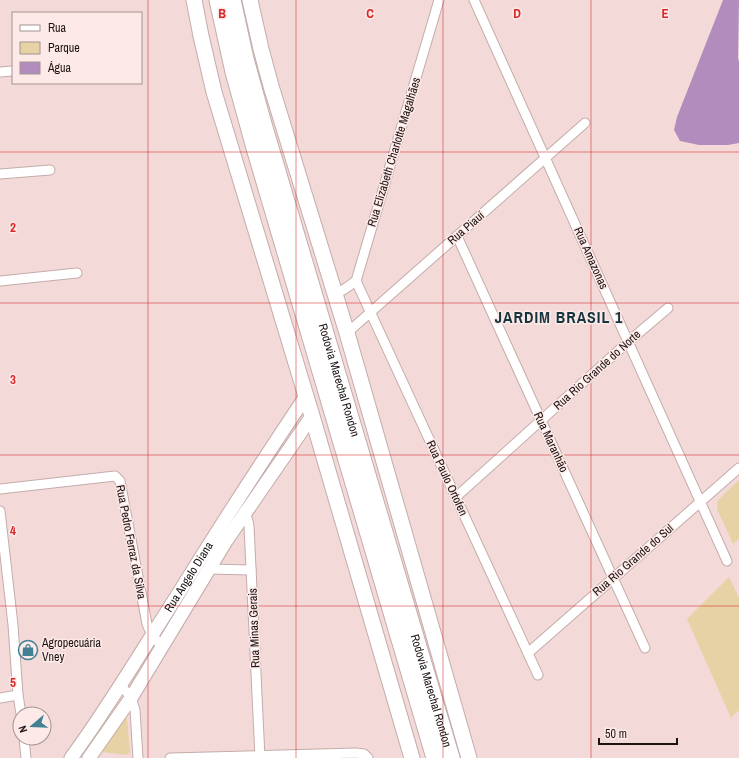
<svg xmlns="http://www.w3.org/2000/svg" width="739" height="758" font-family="'Archivo Narrow',sans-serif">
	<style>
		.green { fill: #e6d2a4 }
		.water { fill: #b28cbd }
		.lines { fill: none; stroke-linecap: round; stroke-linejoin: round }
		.street-casing { stroke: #c4acaa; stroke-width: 11 }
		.secondary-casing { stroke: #c4acaa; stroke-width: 15 }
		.primary-casing { stroke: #c4acaa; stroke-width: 17 }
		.highway-casing { stroke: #c4acaa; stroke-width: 19 }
		.street { stroke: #fff; stroke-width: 9 }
		.secondary { stroke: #fff; stroke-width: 13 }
		.primary { stroke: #fff; stroke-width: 15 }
		.highway { stroke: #fff; stroke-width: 17 }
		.grid { fill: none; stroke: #d62828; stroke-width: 1; stroke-opacity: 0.55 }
		.labels { text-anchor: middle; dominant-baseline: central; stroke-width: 3; stroke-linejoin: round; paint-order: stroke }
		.street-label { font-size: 12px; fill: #1c1313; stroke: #fde9e7 }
		.poi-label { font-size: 12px; fill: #1c1313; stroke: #fde9e7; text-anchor: start }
		.district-label { font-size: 16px; font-weight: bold; letter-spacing: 1px; fill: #16343e; stroke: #fde9e7 }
		.grid-label { font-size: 13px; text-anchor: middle; font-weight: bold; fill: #d62828; stroke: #fde9e7; stroke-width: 3; stroke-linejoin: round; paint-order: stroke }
	</style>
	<rect width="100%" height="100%" fill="#f3dad9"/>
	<g class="green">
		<path d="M 739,480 L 739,539 L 733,544 L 717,509 L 718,500 Z"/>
		<path d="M 729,577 L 739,598 L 739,710 L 731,718 L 687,619 Z"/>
		<path d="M 126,717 L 127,718 L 130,752 L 127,755 L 102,752 Z"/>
	</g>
	<path class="water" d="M 723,0 L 739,0 L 738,58 L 739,62 L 739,143 L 728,145 L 699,145 L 680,141 L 674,130 L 677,117 Z"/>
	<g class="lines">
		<g class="street-casing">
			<g id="street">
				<path d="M 474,0 L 727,561"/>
				<path d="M 0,72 L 13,71"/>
				<path d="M 0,174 L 50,170"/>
				<path d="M 457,236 L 645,648"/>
				<path d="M 0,281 L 77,273"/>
				<path d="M 356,281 L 538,675"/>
				<path d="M 335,294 L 343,290 L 356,281 L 439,0"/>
				<path d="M 347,333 L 585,123"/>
				<path d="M 0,489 L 115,476 L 120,481 L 147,624 C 150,633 156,640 162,647"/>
				<path d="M 456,497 L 628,342 L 668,308"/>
				<path d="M 0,511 L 13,625 L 18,695 L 21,714"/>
				<path d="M 244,511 L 248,521 L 249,526 L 260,758"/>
				<path d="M 209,569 L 251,570"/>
				<path d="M 528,653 L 739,468"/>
				<path d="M 121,685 L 131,698 L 135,710 L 138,758"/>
				<path d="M 0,698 L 18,695"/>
				<path d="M 24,738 L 26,758"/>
				<path d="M 170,758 L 356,753 L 364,754 L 368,758"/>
			</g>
		</g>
		<g class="secondary-casing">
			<g id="secondary">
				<path id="s1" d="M 71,758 C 110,705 144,647 180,591 C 221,525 263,460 306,396"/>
				<path d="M 89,758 L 131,698 L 226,541 L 312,416"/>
			</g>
		</g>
		<g class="primary-casing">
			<g id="primary">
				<path d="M 194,0 L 201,36 L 214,92 L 312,416 L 412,758"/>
				<path d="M 250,0 L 261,49 L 271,86 L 347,333 L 469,758"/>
			</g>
		</g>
		<g class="highway-casing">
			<g id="highway">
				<path d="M 218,0 L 234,72 L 255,148 L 435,758"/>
				<path id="s2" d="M 232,0 L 245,59 L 263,124 L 451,758"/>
			</g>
		</g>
		<use href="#street" class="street"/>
		<use href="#secondary" class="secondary"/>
		<use href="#primary" class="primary"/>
		<use href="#highway" class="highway"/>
	</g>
	<path class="grid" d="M 148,0 L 148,758M 296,0 L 296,758M 443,0 L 443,758M 591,0 L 591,758M 0,152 L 739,152M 0,303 L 739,303M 0,455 L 739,455M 0,606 L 739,606"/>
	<defs>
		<g id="shop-ring" transform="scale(1)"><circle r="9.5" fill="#fde9e7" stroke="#428096" stroke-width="1.5"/><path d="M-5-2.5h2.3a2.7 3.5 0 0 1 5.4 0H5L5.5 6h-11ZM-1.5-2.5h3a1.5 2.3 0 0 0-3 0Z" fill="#428096"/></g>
	</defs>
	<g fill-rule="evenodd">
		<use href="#shop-ring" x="28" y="650"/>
	</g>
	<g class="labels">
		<g class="street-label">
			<text transform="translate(394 152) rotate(-73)">Rua Elizabeth Charlotte Magalhães</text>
			<text transform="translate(466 228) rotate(-41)">Rua Piauí</text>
			<text transform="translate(591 258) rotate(66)">Rua Amazonas</text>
			<text transform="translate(597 370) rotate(-42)">Rua Rio Grande do Norte</text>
			<text stroke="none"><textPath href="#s2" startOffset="395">Rodovia Marechal Rondon</textPath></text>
			<text transform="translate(551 442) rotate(65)">Rua Maranhão</text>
			<text transform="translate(447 478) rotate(65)">Rua Paulo Ortofen</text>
			<text transform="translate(131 542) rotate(79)">Rua Pedro Ferraz da Silva</text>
			<text transform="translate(633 560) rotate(-41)">Rua Rio Grande do Sul</text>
			<text stroke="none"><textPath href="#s1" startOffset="216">Rua Angelo Diana</textPath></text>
			<text transform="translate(254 628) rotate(-92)">Rua Minas Gerais</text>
			<text stroke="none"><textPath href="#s2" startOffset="719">Rodovia Marechal Rondon</textPath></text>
		</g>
		<g class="poi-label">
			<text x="42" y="643">Agropecuária<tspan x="42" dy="14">Vney</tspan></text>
		</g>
		<g class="district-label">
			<text x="559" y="317">JARDIM BRASIL 1</text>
		</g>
	</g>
	<g class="grid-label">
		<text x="222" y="18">B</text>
		<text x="370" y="18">C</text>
		<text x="517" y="18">D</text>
		<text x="665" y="18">E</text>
		<text x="13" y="232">2</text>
		<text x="13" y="384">3</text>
		<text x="13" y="535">4</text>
		<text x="13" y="687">5</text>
	</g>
	<rect x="12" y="12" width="130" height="72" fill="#fde9e7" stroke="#a39392"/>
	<rect x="20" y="25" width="20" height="6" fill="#ffffff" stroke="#a39392"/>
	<text x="48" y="32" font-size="12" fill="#1c1313">Rua</text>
	<rect x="20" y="42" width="20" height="12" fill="#e6d2a4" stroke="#a39392"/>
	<text x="48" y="52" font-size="12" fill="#1c1313">Parque</text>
	<rect x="20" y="62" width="20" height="12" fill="#b28cbd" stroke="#a39392"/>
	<text x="48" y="72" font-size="12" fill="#1c1313">Água</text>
	<g transform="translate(32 726) rotate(251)"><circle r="19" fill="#fde9e7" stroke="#a39392"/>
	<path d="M0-3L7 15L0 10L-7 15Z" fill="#428096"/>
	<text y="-6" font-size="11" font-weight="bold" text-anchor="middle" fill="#1c1313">N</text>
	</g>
	<path d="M599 738v6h78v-6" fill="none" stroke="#1c1313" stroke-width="2"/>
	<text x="605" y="738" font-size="12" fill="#1c1313" stroke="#fde9e7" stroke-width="3" paint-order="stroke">50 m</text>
</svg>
